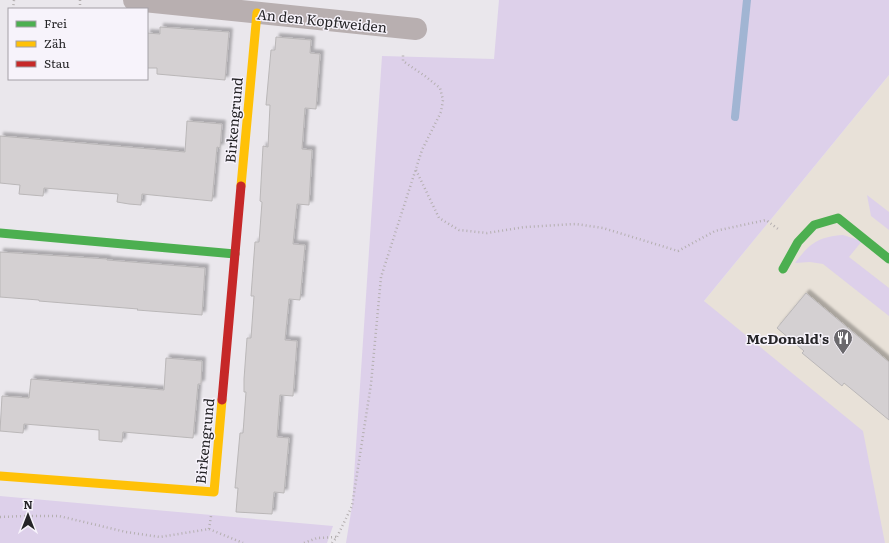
<svg xmlns="http://www.w3.org/2000/svg" width="889" height="543" font-family="Literata,serif">
	<style>
		.commercial { fill: #e8e1d8 }
		.green { fill: #ddd0ea }
		.lines { fill: none; stroke-linecap: round; stroke-linejoin: round }
		.stream { stroke: #a1b5d3; stroke-width: 8 }
		.building { fill: #d4d0d2; stroke: #bab7b8; filter: url(#shadow) }
		.path { stroke: #b4afb0; stroke-width: 2.5; stroke-dasharray: 1 3; stroke-linecap: butt }
		.street { stroke: #b8afb0; stroke-width: 22 }
		.fast { stroke: #4caf50; stroke-width: 9 }
		.slow { stroke: #ffc107; stroke-width: 9 }
		.jam { stroke: #c62828; stroke-width: 9 }
		.labels { text-anchor: middle; dominant-baseline: central; stroke-width: 3; stroke-linejoin: round; paint-order: stroke }
		.street-label { font-size: 14px; fill: #252427; stroke: #f7f3fb }
		.poi-label { font-size: 14px; font-weight: bold; fill: #252427; stroke: #f7f3fb; text-anchor: end }
	</style>
	<defs>
		<filter id="shadow"><feDropShadow dx="3.5" dy="-3.5" stdDeviation="1" flood-color="#0004"/></filter>
	</defs>
	<rect width="100%" height="100%" fill="#eae7ec"/>
	<path class="commercial" d="M 889,75 L 889,543 L 885,543 L 704,301 Z"/>
	<g class="green">
		<path d="M 499,0 L 889,0 L 889,75 L 704,301 L 863,431 L 885,543 L 346,543 L 352,506 L 382,56 L 494,59 Z"/>
		<path d="M 867,195 L 889,212 L 889,230 L 871,216 Z"/>
		<path d="M 843,235 L 862,241 L 849,257 L 889,288 L 889,316 L 823,264 L 810,262 L 795,263 C 810,243 818,237 843,235 Z"/>
		<path d="M 0,496 L 333,526 L 327,543 L 0,543 Z"/>
	</g>
	<g class="lines">
		<path class="stream" d="M 735,117 L 747,0"/>
	</g>
	<g class="building">
		<path d="M 160,27 L 229,32 L 225,80 L 157,74 L 157,68 L 147,68 L 147,33 L 160,34 Z"/>
		<path d="M 276,37 L 311,40 L 310,53 L 320,54 L 316,109 L 305,108 L 302,149 L 312,150 L 309,205 L 297,204 L 293,244 L 305,245 L 300,300 L 289,299 L 285,340 L 297,341 L 293,396 L 280,395 L 277,437 L 289,438 L 284,493 L 274,492 L 272,514 L 236,512 L 238,488 L 235,488 L 240,433 L 243,433 L 246,392 L 244,392 L 244,379 L 247,338 L 251,338 L 254,296 L 251,296 L 255,242 L 259,242 L 262,202 L 260,201 L 263,146 L 268,147 L 270,105 L 266,105 L 271,50 L 275,50 Z"/>
		<path d="M 187,121 L 222,124 L 220,148 L 217,147 L 212,201 L 142,194 L 141,205 L 129,204 L 117,202 L 118,194 L 44,188 L 43,196 L 19,194 L 20,185 L 0,183 L 0,136 L 185,152 Z"/>
		<path d="M 0,252 L 107,259 L 107,260 L 205,268 L 202,315 L 137,310 L 138,309 L 39,301 L 39,300 L 0,297 Z"/>
		<path d="M 806,293 L 889,362 L 889,420 L 844,383 L 842,386 L 802,353 L 804,351 L 777,328 Z"/>
		<path d="M 166,358 L 202,361 L 201,384 L 198,384 L 193,438 L 123,432 L 122,442 L 99,440 L 99,430 L 24,424 L 23,433 L 0,431 L 2,396 L 29,398 L 31,379 L 164,390 Z"/>
	</g>
	<g class="lines">
		<g class="path">
			<path d="M 13,9 L 14,0"/>
			<path d="M 80,9 L 80,0"/>
			<path d="M 416,170 L 439,218 L 459,230 L 487,233 L 525,227 L 576,224 L 603,228 L 678,251 L 715,231 L 766,220 L 778,229"/>
			<path d="M 0,517 L 25,516 L 59,516 L 126,532 L 160,537 L 209,529 L 243,543"/>
			<path d="M 209,529 L 211,516"/>
			<path d="M 304,543 L 317,538 L 337,537"/>
			<path d="M 332,543 L 337,537 L 352,506 L 371,384 L 381,277 L 422,150 L 441,112 L 443,100 L 440,88 L 425,76 L 403,61 L 403,53"/>
		</g>
		<path class="street" d="M 134,0 L 416,29"/>
		<g class="fast">
			<path d="M 0,233 L 235,254"/>
			<path d="M 783,269 L 798,242 L 814,225 L 838,218 L 889,259"/>
		</g>
		<g class="slow">
			<path d="M 241,186 L 257,13"/>
			<path d="M 0,476 L 214,492 L 222,400"/>
		</g>
		<path class="jam" d="M 222,400 L 241,186"/>
	</g>
	<defs>
		<g id="restaurant-pin" transform="scale(1)"><path d="M0 17L-7.5 6A9.5 9.5 0 1 1 7.5 6Z" fill="#6a686c" stroke="#f7f3fb"/><path d="M-5-6h1v4h1v-4h1v4h1v-4h1v5L-1.5 .5V6h-2V.5L-5-1ZM5-6V6H3V1.5H1.5Q1.5-4 5-6Z" fill="#fff"/></g>
	</defs>
	<g fill-rule="evenodd">
		<use href="#restaurant-pin" x="843" y="338"/>
	</g>
	<g class="labels">
		<g class="street-label">
			<text transform="translate(322 20) rotate(6)">An den Kopfweiden</text>
			<text transform="translate(233 120) rotate(-85)">Birkengrund</text>
			<text transform="translate(204 441) rotate(-84)">Birkengrund</text>
		</g>
		<g class="poi-label">
			<text x="829" y="338">McDonald's</text>
		</g>
	</g>
	<rect x="8" y="8" width="140" height="72" fill="#f7f3fb" stroke="#a3a0a6"/>
	<rect x="16" y="21" width="20" height="6" fill="#4caf50" stroke="#a3a0a6"/>
	<text x="44" y="28" font-size="12" fill="#252427">Frei</text>
	<rect x="16" y="41" width="20" height="6" fill="#ffc107" stroke="#a3a0a6"/>
	<text x="44" y="48" font-size="12" fill="#252427">Zäh</text>
	<rect x="16" y="61" width="20" height="6" fill="#c62828" stroke="#a3a0a6"/>
	<text x="44" y="68" font-size="12" fill="#252427">Stau</text>
	<g transform="translate(28 515)" stroke="#f7f3fb" stroke-width="3" paint-order="stroke">
	<path d="M0-3L7 15L0 10L-7 15Z" fill="#252427"/>
	<text y="-6" font-size="11" font-weight="bold" text-anchor="middle" fill="#252427">N</text>
	</g>
</svg>
